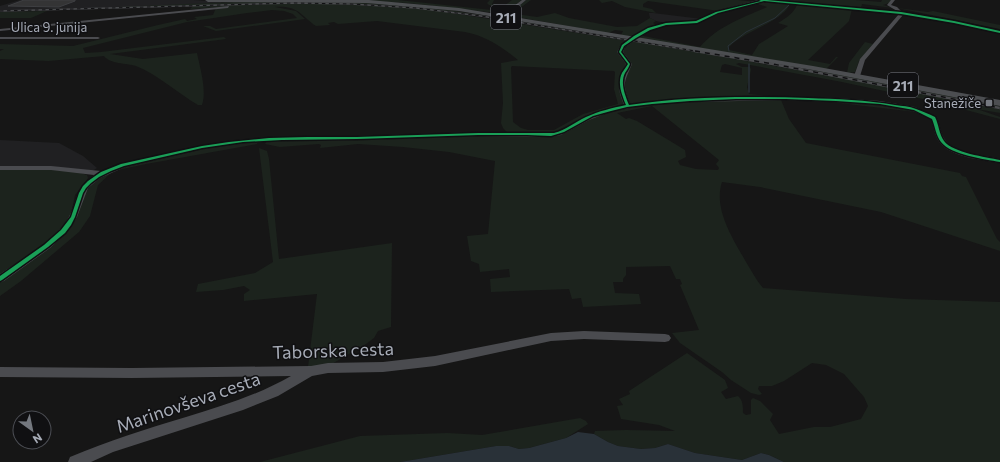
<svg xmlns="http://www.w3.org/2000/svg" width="1000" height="462" font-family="Commissioner,sans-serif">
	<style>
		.built { fill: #202022 }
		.green { fill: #1c231d; fill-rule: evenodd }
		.water { fill: #293138 }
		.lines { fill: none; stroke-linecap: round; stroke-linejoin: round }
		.stream-far1 { stroke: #293138; stroke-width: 1 }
		.stream { stroke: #293138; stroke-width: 1.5 }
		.building { fill: #343435; stroke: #3e3f42 }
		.minor { fill: #4a4b4f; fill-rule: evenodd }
		.primary { fill: #4c4e51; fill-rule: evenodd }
		.rail-far1-casing { stroke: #4a4b4e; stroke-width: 1.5 }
		.rail-casing { stroke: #4a4b4e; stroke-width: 2.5 }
		.rail-far1 { stroke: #101012; stroke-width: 1; stroke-dasharray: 3.5; stroke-linecap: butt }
		.rail { stroke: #101012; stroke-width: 1.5; stroke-dasharray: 5; stroke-linecap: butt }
		.cycleway-casing { stroke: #101012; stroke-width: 3 }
		.cycleway { fill: #1a9f57; fill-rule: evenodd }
		.poi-dot { fill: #74787f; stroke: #101012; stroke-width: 1.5 }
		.labels { text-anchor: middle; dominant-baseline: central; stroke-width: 3; stroke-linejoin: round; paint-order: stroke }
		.far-street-label { font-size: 13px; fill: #a7acb7; stroke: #101012 }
		.far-poi-label { font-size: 13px; fill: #a7acb7; stroke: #101012; text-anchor: end }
		.shield { fill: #101012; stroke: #7a7d86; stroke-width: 1 }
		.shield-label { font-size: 14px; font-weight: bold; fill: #a7acb7 }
		.near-street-label { font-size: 18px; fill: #a7acb7; stroke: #101012 }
	</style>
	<rect width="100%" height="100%" fill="#161616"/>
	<g class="built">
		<path d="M 20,0 L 194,0 L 222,2 L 217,5 L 336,3 L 386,5 L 427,8 L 521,22 L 804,69 L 1000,107 L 1000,109 L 756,62 L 490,18 L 420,9 L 353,4 L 306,3 L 0,12 L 0,6 Z"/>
		<path d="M 649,13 L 653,13 L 702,19 L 694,22 L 667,23 L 656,21 L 650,18 Z"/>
		<path d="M 0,140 L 59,143 L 83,156 L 97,168 L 92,171 L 52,167 L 0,167 Z"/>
	</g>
	<g class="green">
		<path d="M 345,0 L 398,0 L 501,11 L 504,9 L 489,5 L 487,3 L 490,0 L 494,0 L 492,4 L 504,6 L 512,0 L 522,0 L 513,7 L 496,13 L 407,3 Z"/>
		<path d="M 526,0 L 531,0 L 516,11 L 516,14 L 537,17 L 555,13 L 569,18 L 617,27 L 637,26 L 650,18 L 656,21 L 653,23 L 656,25 L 633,37 L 621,35 L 623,31 L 615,30 L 608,33 L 505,15 Z"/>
		<path d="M 599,0 L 738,0 L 758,2 L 719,11 L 648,1 L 643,4 L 643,7 L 652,9 L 656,13 L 625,7 L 612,1 L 602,3 Z"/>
		<path d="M 762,0 L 856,0 L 881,2 L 882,0 L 892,0 L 889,3 L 883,5 L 893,8 L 862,4 L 861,8 L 852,9 L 849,21 L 845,25 L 808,60 L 830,64 L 836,57 L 838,57 L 826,69 L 637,38 L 638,35 L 700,47 C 718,26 743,18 767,7 L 758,4 L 749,5 L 728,11 L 702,21 L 719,12 ZM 790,4 L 797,5 C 793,14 786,18 778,23 L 788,26 L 759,44 L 752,55 L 729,50 L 729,47 C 745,30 781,23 790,4 Z"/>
		<path d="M 233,2 L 355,2 L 437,8 L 631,39 L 470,14 L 386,5 L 293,3 L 93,8 Z"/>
		<path d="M 306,3 L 385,6 L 433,10 L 628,41 L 620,48 L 626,60 L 627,67 C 615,80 621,87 624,103 L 621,106 L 588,116 L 555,133 L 508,133 L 503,128 L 501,123 L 503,103 L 501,63 L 518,60 C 502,47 486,36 465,32 L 377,21 L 338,24 L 334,22 L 328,23 L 330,25 L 316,26 C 300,15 298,5 275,7 L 296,11 L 305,19 L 216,31 L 203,26 L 210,26 L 216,29 L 297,18 L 293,14 L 284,11 L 272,10 L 247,13 L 187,22 L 83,48 L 85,53 L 101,52 L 224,37 L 226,39 L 110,54 L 143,59 L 197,53 C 200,68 207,90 202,105 L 198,105 C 177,93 159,75 136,66 C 126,63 110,64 104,56 L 49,61 L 0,59 L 0,51 L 4,49 L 0,49 L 0,44 L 73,46 L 158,25 L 185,19 L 187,21 L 197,19 L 194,17 L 213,15 L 216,8 L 218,7 L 179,10 L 190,9 L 193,6 ZM 512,66 L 614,71 L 615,72 L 614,89 L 618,104 L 583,114 L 554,130 L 528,130 L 521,128 L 513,122 L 511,67 Z"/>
		<path d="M 897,8 L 928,12 L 933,11 L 1000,25 L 1000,29 Z"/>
		<path d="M 47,11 L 31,18 L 0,18 L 0,12 Z"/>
		<path d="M 634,39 L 841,74 L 1000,106 L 1000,107 L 804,69 L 634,40 Z"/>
		<path d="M 632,41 L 827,75 L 1000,109 L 1000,113 L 977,109 L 1000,117 L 1000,119 L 932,101 L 837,81 L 739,63 L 736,64 L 742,67 L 750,67 L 751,70 L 747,87 L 749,94 L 781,97 L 693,98 L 631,104 C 620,90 626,78 631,63 L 623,55 L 622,51 ZM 725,64 L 742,68 L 742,75 L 720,72 L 722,65 Z"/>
		<path d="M 865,42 L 873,44 L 859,61 L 855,72 L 847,73 L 849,63 Z"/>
		<path d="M 782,99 C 825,100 880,100 921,112 L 924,113 L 831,102 L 781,100 L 789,119 L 806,143 L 960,173 L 962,176 L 966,177 L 997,239 L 1000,242 L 1000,251 L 881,212 L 760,187 L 722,182 C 713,209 733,239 746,262 C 751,270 756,280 763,288 L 906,299 L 1000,302 L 1000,462 L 784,462 L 769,455 L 761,453 L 742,460 L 695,453 L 668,444 L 655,448 L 641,449 L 618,446 L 608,442 L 594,434 L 595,431 L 626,430 L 675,431 L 659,425 L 621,419 L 617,406 L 623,405 L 619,399 L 630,394 L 629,391 L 687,353 L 725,380 L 728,388 L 721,392 L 726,399 L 738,396 C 743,400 743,407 743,413 L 746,415 L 751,414 L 751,400 L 753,398 L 760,401 L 773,414 L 770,420 L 779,434 L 814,427 L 830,427 L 861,419 L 868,406 L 864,397 L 844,374 L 826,365 L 812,363 L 784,381 L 772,386 L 759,386 L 758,389 L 762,394 L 759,395 L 751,393 L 731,380 L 722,372 L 680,343 L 672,333 L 699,330 L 680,285 L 682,284 L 680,279 L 676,279 L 670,266 L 626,267 L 626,275 L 623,279 L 623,282 L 613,282 L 615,293 L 639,294 L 641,304 L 583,307 L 581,298 L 572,299 L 569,289 L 491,292 L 490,279 L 510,277 L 509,269 L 480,272 L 479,264 L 471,261 L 467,236 L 488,234 L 495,161 L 449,152 L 403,147 L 358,144 L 320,148 L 321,145 L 319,144 L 280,147 L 265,144 L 267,141 L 473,135 L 553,136 L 558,136 C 573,127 588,118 605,113 C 660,96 724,100 782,99 ZM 652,106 L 719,160 L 716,164 L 719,168 L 718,170 L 696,169 L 680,165 L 678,161 L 686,157 L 685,150 L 637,121 L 629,118 L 626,119 L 617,113 Z"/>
		<path d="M 258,141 L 257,144 L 146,164 L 113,171 L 98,185 L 90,216 L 79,232 L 21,281 L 0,296 L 0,281 C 20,267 56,246 70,228 C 82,213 79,191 96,178 C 111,168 131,165 148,161 C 184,152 221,145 258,141 Z"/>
		<path d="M 259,148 L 267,151 L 269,159 L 279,259 L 392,243 L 391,327 L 378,331 L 374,338 L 366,344 L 330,365 L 308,367 L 317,294 L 244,301 L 244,294 L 250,290 L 244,286 L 223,290 L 196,292 L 198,284 L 255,273 L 273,262 Z"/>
		<path d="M 0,170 C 28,170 60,166 87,175 L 88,178 L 75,195 L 70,219 L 53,237 L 0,275 Z"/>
		<path d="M 580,418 L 586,421 L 588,424 L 566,438 L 529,448 L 519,449 L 509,446 L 496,446 L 400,462 L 260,462 L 360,436 L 447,433 L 482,435 Z"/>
	</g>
	<path class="water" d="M 578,432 L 594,434 L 608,442 L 618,446 L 641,449 L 655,448 L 668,444 L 695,453 L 742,460 L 761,453 L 769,455 L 784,462 L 400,462 L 496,446 L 509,446 L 519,449 L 529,448 L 566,438 Z"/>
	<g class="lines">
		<path class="stream-far1" d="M 729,51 L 728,46 L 746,32 L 775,18 L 789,5"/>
		<path class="stream" d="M 749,64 L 749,92"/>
	</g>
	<path class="building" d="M 24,0 L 75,0 L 75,1 L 59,7 L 8,6 Z"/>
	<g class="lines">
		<g class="minor">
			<path d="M 522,0 L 526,0 C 520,6 501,18 494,15 L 514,6 Z"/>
			<path d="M 758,0 L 773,0 L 897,11 L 887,5 L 891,0 L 895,0 L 891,5 L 897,7 L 902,12 L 954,21 L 1000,31 L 1000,33 L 954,23 L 903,15 L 865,60 L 860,76 L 857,78 L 854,76 L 860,59 L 899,14 L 765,2 L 718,13 L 698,23 L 666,25 L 651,30 L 625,47 L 623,52 L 632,64 C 624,83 622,83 630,104 L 690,98 L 736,96 L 836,98 L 880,101 L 915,107 L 936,117 C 940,124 940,134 946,141 C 955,153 986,156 1000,159 L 1000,163 C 983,160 951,157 940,143 C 935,137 934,127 931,119 L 913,111 L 880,105 L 836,102 L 786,100 L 690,102 L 652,104 L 612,111 L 589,120 L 561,135 L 551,137 L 478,136 L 357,140 L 282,141 L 243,143 L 202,149 L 125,167 L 100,178 L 88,188 L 77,217 L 66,233 L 50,248 L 4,281 L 0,282 L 0,274 C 22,259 49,245 65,223 C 79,204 71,192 94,175 L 51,170 L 0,170 L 0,166 L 51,166 L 101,171 L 120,164 L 189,148 L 229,141 L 269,137 L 357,136 L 478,132 L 551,133 L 560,130 L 590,114 L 624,105 C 616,84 618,83 626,64 L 617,52 L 621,45 L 647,28 L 666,23 L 695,21 L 716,11 Z"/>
			<path d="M 229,6 L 228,8 L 0,31 L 0,29 Z"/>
			<path d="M 0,37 L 98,37 L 100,38 L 98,39 L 0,39 Z"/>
			<path d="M 584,331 L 665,334 L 669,335 L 671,338 L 669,341 L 665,342 L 584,339 L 551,341 L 435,366 L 383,372 L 328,373 L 312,376 L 278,396 L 243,410 L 113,452 L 91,462 L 68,462 L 70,457 C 108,441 146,429 186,417 C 222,406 258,395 291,376 L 132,378 L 0,377 L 0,367 L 132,368 L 311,366 L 328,363 L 383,362 L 435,356 L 551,333 Z"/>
		</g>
		<path class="primary" d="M 205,0 L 369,0 L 459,8 L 813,66 L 1000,100 L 1000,106 L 813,70 L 459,11 L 366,3 L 208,2 Z"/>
		<g class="rail-far1-casing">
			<path id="rail-far1" d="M 0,11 L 294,3 L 351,4 L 416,8 L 481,16 L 701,52"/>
		</g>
		<g class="rail-casing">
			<path id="rail" d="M 695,51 L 773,64 L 1000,108"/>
		</g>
		<use href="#rail-far1" class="rail-far1"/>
		<use href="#rail" class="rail"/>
		<g class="cycleway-casing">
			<path id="cycleway" d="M 759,0 L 767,0 L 901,12 L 954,21 L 1000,31 L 1000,33 L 954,23 L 901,14 L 764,1 L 718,13 L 697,23 L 666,25 L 650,30 L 636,38 L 624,46 L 621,52 L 630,64 C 629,67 627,70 625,73 C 620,83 625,95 629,105 C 688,96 748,96 808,98 C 837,99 866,100 895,105 C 902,106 909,106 916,109 C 922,111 929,114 935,117 C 939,125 939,134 944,141 C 953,153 986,157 1000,160 L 1000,162 C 984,159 951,155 941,142 C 936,136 935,126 932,119 L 914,110 L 880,104 L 836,101 L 786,99 L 736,99 L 690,101 L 652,104 L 627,107 L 611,111 L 593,116 L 564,132 L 551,136 L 527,135 L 478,135 L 357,139 L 282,140 L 243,142 L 202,148 L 124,166 L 111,171 L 99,177 L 91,183 L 86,188 L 83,193 L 75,217 L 71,225 L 65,233 L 48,247 L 2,280 L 0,281 L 0,276 L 44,245 L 61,230 L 71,217 L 79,193 L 83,186 L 88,181 L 101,172 L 121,164 L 202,146 L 229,142 L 269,138 L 307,137 L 357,137 L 478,133 L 554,133 C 566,130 575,122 586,117 C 599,111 612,108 626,105 C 622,95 617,83 622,73 C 624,70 626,67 628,64 L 619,52 L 622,45 L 634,36 L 648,28 L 666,23 L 696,21 L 716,12 L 761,1 Z"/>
		</g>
		<use href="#cycleway" class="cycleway"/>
	</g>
	<rect class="poi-dot" x="985" y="99" width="8" height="8" rx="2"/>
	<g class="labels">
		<g class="far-street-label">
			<text x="49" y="27">Ulica 9. junija</text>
		</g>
		<g class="far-poi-label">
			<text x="981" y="103">Stanežiče</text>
		</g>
		<g class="shield">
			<rect x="491" y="5" width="30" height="24" rx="3"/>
			<rect x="888" y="73" width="30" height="24" rx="3"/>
		</g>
		<g class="shield-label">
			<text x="506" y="17">211</text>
			<text x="903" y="85">211</text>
		</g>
		<g class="near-street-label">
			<text transform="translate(333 350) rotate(-2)">Taborska cesta</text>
			<text transform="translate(188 402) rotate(-19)">Marinovševa cesta</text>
		</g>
	</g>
	<g transform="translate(32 430) rotate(147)"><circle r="19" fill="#101012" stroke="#4c4e54"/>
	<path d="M0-3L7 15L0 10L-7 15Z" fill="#74787f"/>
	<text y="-6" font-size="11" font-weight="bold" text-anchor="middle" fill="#a7acb7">N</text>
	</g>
</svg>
